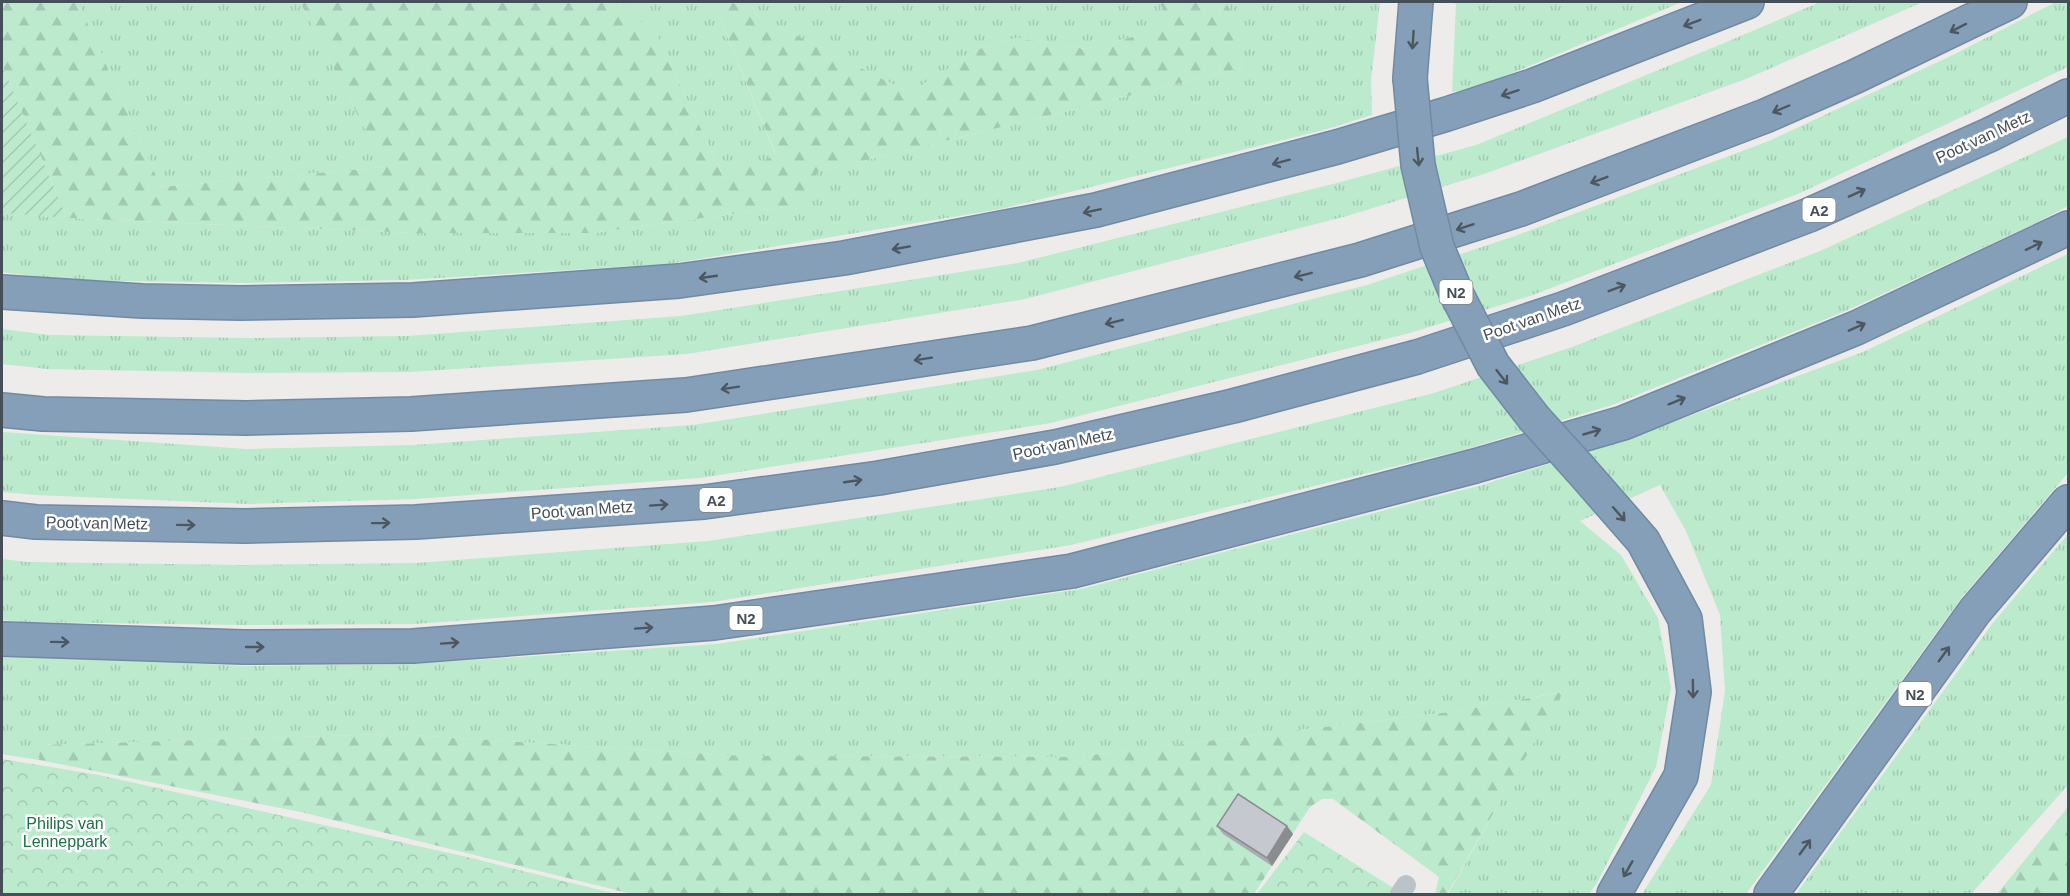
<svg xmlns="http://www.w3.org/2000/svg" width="2070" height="896" font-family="Arial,sans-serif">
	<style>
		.grass { fill: url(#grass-tufts) }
		.forest { fill: url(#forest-firs) }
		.park { fill: url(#park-crowns) }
		.garden { fill: url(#garden-furrows) }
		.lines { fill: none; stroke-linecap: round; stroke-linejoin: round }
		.highway-casing { stroke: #718aa3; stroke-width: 36 }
		.lane { stroke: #bac3ca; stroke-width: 20 }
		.highway { stroke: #869fb8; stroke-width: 33 }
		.highway-bridge-casing { stroke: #718aa3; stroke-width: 36; stroke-linecap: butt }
		.highway-bridge { stroke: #869fb8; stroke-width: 33 }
		.wall { fill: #a9acb1 }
		.shaded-wall { fill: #8a8c90 }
		.building { fill: #c5c8ce; stroke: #8a8c90; stroke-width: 1.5 }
		.oneway { stroke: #4c5761 }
		.labels { text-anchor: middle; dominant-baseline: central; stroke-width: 5; stroke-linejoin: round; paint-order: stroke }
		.shield { fill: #fff; stroke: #7d8489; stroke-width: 1.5 }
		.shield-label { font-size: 15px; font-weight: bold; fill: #454f57 }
		.street-label { font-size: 16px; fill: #454f57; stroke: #fff }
		.park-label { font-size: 16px; fill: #1c7246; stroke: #fff }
	</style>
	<defs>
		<pattern id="grass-tufts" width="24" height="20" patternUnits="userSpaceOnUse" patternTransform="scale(1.5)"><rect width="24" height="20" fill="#bbeacd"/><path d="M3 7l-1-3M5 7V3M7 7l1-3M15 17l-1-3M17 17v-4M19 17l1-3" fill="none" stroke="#a2cab2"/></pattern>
		<pattern id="forest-firs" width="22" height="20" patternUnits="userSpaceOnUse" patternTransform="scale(1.5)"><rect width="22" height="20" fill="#bbeacd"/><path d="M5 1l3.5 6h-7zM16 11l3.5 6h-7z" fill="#a2cab2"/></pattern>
		<pattern id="park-crowns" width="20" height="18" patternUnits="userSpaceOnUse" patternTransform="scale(1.5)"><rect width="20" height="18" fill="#bbeacd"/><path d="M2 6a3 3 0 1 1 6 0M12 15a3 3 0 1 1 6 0" fill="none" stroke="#a2cab2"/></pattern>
		<pattern id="garden-furrows" width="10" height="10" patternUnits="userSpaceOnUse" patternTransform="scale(1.5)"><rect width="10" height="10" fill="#bbeacd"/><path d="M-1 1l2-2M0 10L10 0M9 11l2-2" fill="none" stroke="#a2cab2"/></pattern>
	</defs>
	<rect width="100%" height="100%" fill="#eeebeb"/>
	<g class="grass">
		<path d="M 78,2 L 300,2 L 384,167 L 161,187 Z"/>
		<path d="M 618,2 L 713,2 L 776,156 L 724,178 L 657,35 Z"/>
		<path d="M 731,2 L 1159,2 L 1167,14 L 1144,34 L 1085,49 L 1017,38 L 979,49 L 910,93 Z"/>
		<path d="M 1225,2 L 1380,2 L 1371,81 L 1372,115 L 1324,130 L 1001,209 L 669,264 L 405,280 L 244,283 L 67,280 L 2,272 L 2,213 L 67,218 L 415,233 L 593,233 L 798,205 L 818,172 L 1242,68 L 1236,19 Z"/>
		<path d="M 1449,2 L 1682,2 L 1479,87 L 1452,92 L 1456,4 Z"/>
		<path d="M 1820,2 L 1923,2 L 1746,79 L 1484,174 L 1347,216 L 1025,299 L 687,354 L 409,372 L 248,373 L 47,369 L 2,364 L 2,329 L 49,335 L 247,338 L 407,336 L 681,316 L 1018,263 L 1337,183 L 1476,145 L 1729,41 Z"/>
		<path d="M 2056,2 L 2068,2 L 2068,67 L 1800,193 L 1530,296 L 1410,333 L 1051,423 L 700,478 L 416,499 L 249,504 L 36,495 L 2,492 L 2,432 L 247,449 L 414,445 L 693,425 L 1037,370 L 1367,285 L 1512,237 L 1769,141 L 1955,54 Z"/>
		<path d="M 2068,137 L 2068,206 L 2034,224 L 1848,310 L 1612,405 L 1467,449 L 1071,545 L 712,602 L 415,624 L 242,625 L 22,622 L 2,620 L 2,559 L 27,562 L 242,565 L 417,563 L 708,541 L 1060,487 L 1434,393 L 1572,347 L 1820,251 Z"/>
		<path d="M 2068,254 L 2068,473 L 1963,596 L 1746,894 L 1642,894 L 1711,785 L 1725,691 L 1720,615 L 1686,531 L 1660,485 L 1580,521 L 1621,555 L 1658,618 L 1671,688 L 1656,767 L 1597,883 L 1589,894 L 1448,894 L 1562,692 L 1450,712 L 1074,757 L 745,756 L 394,734 L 41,745 L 39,760 L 2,754 L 2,654 L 245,666 L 414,664 L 717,644 L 1081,589 L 1482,485 L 1630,438 L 1863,352 Z"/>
		<path d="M 2068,534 L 2068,785 L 1971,894 L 1796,894 L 1992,624 Z"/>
	</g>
	<g class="forest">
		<path d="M 2,2 L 78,2 L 161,187 L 384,167 L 300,2 L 618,2 L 657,35 L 724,178 L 776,155 L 713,2 L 731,2 L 910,93 L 979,49 L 1017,38 L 1085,49 L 1144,34 L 1166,14 L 1159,2 L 1225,2 L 1236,18 L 1242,68 L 818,172 L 798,205 L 593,233 L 415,233 L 67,218 L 2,65 Z"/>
		<path d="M 1563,692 L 1447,894 L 1435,894 L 1439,877 L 1333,799 L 1322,799 L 1310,807 L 1254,894 L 632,894 L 301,812 L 39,760 L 40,745 L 394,734 L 745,756 L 1074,757 L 1450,712 Z"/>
		<path d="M 2068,807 L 2068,894 L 1997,894 Z"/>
	</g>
	<g class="park">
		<path d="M 2,759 L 99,775 L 467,857 L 616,894 L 2,894 Z"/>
		<path d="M 1304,832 L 1403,894 L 1257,894 Z"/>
	</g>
	<path class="garden" d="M 2,65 L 67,218 L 2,213 Z"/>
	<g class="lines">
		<g class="highway-casing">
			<g id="highway">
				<path d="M 1410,78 L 1416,2"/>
				<path d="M 2,292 L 142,301 L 240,303 L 413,300 L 679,281 L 844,258 L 1096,210 L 1337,147 L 1447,114 L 1532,86 L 1747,2"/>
				<path d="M 2,410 L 43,414 L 246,418 L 411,414 L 686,395 L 1032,343 L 1360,260 L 1521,209 L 1765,116 L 1854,77 L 2010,2"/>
				<path d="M 1581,470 L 1643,541 L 1685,619 L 1694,692 L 1681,776 L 1614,894"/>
				<path d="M 2,518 L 36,522 L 245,526 L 416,522 L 704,502 L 879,478 L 1055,447 L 1233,406 L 1417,357 L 1563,309 L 1809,215 L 1989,135 L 2068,96"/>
				<path d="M 2,639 L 243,647 L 413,646 L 714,623 L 1072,571 L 1475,466 L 1623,423 L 1856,328 L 2068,228"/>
				<path d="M 1771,894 L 1975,611 L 2068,502"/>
			</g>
		</g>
		<path class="lane" d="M 1400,894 L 1406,885"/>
		<use href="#highway" class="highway"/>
		<g class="highway-bridge-casing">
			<path id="highway-bridge" d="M 1410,78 L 1418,165 L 1437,247 L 1457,295 L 1493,365 L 1534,418 L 1581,470"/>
		</g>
		<use href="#highway-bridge" class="highway-bridge"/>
	</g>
	<path class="wall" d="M 1217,826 L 1287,826 L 1293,834 L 1272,866 L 1223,834 Z"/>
	<path class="shaded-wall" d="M 1287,826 L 1293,834 L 1272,866 L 1267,858 Z"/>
	<path class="building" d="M 1238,794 L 1287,826 L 1267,858 L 1217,826 Z"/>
	<defs><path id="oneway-shaft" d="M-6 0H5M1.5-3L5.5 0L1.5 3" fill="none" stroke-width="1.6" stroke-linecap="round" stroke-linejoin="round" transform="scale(1.5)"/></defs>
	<g class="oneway">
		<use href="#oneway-shaft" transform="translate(1692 23) rotate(159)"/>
		<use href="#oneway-shaft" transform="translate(1958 28) rotate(153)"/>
		<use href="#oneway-shaft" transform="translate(1413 40) rotate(94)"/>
		<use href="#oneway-shaft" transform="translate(1510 93) rotate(162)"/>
		<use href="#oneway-shaft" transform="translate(1781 109) rotate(157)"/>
		<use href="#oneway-shaft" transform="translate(1418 157) rotate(84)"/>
		<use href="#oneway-shaft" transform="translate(1281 162) rotate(165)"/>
		<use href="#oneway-shaft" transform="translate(1599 180) rotate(159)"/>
		<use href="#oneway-shaft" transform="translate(1857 193) rotate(-24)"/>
		<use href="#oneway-shaft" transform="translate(1092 211) rotate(168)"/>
		<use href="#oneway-shaft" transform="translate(1465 227) rotate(162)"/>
		<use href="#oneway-shaft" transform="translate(2034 246) rotate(-25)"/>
		<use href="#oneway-shaft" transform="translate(901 248) rotate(170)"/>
		<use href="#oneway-shaft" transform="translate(1303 275) rotate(166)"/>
		<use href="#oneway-shaft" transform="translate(708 277) rotate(172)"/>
		<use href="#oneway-shaft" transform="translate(1617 288) rotate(-21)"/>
		<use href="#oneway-shaft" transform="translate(1114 322) rotate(166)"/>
		<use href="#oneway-shaft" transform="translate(1857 327) rotate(-24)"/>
		<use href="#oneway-shaft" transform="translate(923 359) rotate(171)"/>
		<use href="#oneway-shaft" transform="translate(1502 377) rotate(52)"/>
		<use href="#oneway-shaft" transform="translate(730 388) rotate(171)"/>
		<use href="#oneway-shaft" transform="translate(1677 401) rotate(-22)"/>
		<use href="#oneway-shaft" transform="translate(1592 432) rotate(-16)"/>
		<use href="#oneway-shaft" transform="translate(853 481) rotate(-8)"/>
		<use href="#oneway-shaft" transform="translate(659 505) rotate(-4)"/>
		<use href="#oneway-shaft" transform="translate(1619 514) rotate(49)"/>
		<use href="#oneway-shaft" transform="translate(381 523) rotate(-1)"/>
		<use href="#oneway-shaft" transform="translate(186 525) rotate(1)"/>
		<use href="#oneway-shaft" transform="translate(644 628) rotate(-4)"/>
		<use href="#oneway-shaft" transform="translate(60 642) rotate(1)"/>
		<use href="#oneway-shaft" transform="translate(450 643) rotate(-4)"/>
		<use href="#oneway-shaft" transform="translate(255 647)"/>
		<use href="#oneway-shaft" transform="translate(1944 654) rotate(-54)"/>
		<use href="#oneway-shaft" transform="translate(1693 689) rotate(89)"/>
		<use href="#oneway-shaft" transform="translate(1805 847) rotate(-54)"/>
		<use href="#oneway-shaft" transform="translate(1628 869) rotate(120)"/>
	</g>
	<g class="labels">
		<g class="shield">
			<rect x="1802.5" y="198" width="33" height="24" rx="4.5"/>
			<rect x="1439.5" y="280" width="33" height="24" rx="4.5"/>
			<rect x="699.5" y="488" width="33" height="24" rx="4.5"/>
			<rect x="729.5" y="606" width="33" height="24" rx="4.5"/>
			<rect x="1898.5" y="682" width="33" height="24" rx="4.5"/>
		</g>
		<g class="shield-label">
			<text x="1819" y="210">A2</text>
			<text x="1456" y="292">N2</text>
			<text x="716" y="500">A2</text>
			<text x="746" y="618">N2</text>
			<text x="1915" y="694">N2</text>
		</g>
		<g class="street-label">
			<text transform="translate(1983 137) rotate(-25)">Poot van Metz</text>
			<text transform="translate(1532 319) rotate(-19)">Poot van Metz</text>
			<text transform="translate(1063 444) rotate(-12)">Poot van Metz</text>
			<text transform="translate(582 510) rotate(-4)">Poot van Metz</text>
			<text transform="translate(97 523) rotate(1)">Poot van Metz</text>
		</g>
		<g class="park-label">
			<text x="65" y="823">Philips van<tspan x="65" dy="18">Lenneppark</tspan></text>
		</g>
	</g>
	<rect width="2070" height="896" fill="none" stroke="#454f57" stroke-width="6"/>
</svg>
